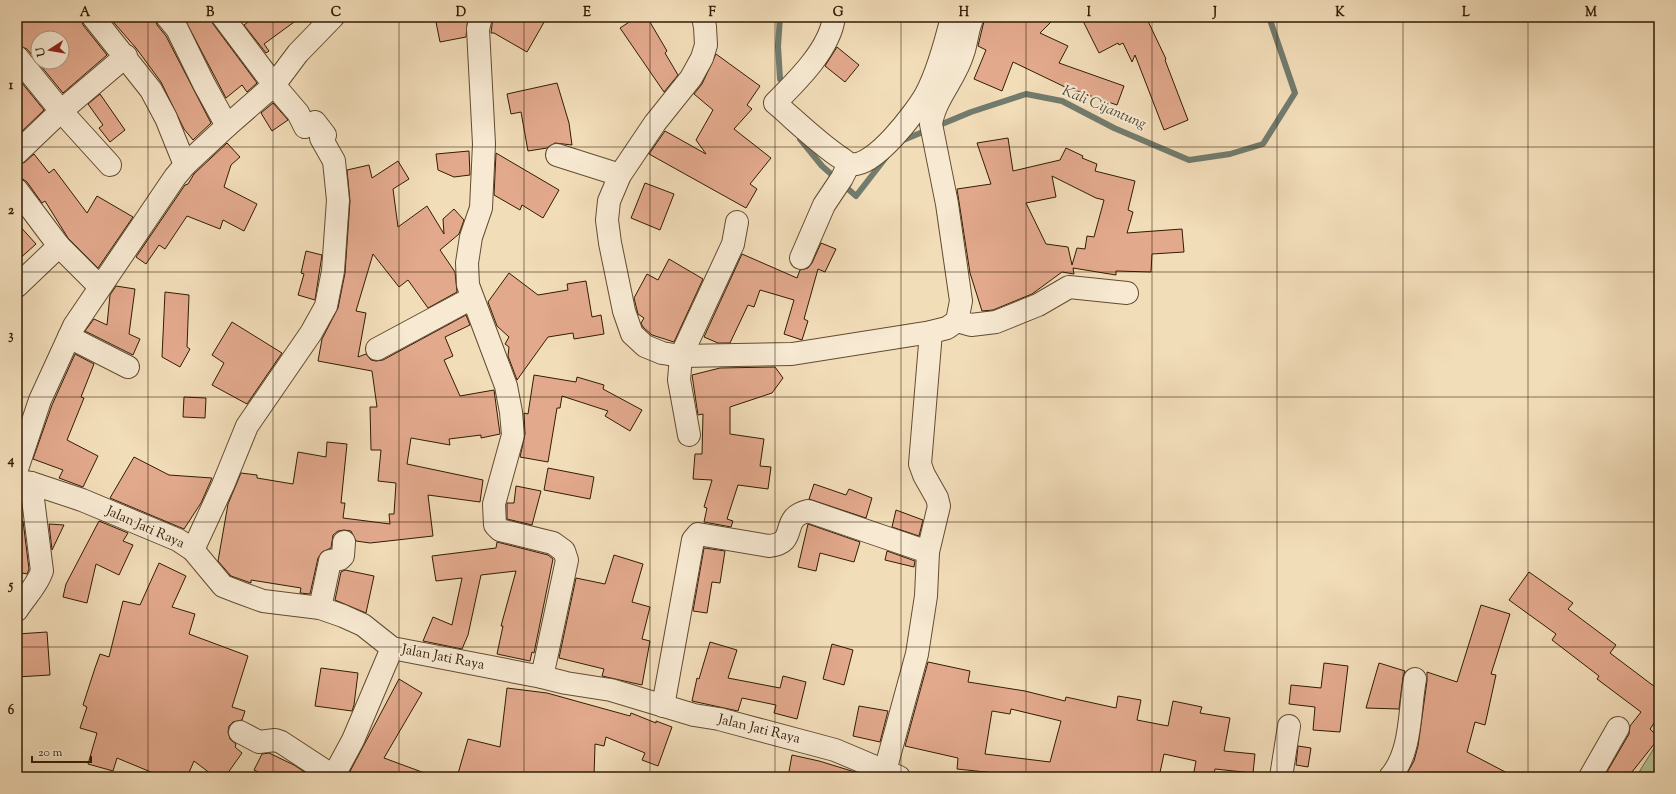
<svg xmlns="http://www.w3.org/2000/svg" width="1676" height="794" font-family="'Sorts Mill Goudy',serif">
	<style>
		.green { fill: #b7c292; stroke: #746f4a }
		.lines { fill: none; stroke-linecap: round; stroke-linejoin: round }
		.stream { stroke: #727b6d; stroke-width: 6 }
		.building { fill: #e3a98d; stroke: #321c03; fill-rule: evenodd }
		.minor-casing { stroke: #624c30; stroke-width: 24 }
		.minor { stroke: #f7e9d2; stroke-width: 22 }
		.grid { fill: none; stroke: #321c03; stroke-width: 1; stroke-opacity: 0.55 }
		.labels { text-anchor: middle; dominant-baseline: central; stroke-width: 4; stroke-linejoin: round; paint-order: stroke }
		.street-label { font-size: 14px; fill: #321c03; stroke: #f7e9d2 }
		.water-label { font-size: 15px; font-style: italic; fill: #524c38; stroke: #f7e9d2 }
		.neatline { fill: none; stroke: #321c03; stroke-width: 1.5 }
		.grid-label { font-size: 13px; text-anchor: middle; font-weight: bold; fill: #321c03 }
	</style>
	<rect width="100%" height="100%" fill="#f2ddb9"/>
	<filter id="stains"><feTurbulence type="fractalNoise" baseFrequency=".005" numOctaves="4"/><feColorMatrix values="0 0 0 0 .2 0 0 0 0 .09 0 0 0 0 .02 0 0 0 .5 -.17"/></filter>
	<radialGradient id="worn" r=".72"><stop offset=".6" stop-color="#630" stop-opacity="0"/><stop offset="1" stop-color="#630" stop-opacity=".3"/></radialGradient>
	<path class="green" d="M 1659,740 L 1659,777 L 1636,777 Z"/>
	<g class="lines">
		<g class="stream">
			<path d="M 780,79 L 778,46 L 780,17"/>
			<path d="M 800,139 L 822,166 L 856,196 L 887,156"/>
			<path d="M 901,141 L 971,112 L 1026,94 L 1062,101 L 1114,128 L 1189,160 L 1230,154 L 1263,144 L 1295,93 L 1269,17"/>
		</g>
	</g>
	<g class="building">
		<path d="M 17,17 L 81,17 L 83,25 L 107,55 L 63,93 L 27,49 L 17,45 ZM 38,38 L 62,38 L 62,62 L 38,62 Z"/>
		<path d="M 109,17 L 155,17 L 157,25 L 166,36 L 211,123 L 193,140 L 184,129 L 161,82 L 136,48 Z"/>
		<path d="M 185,17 L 211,17 L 213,24 L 257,83 L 247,92 L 242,85 L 226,98 L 184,18 Z"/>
		<path d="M 255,17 L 301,17 L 264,44 L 269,51 L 266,53 L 244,25 Z"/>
		<path d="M 435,17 L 468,17 L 466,37 L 440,42 Z"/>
		<path d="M 493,17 L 547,17 L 527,52 L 494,33 L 491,33 Z"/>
		<path d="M 637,17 L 647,17 L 667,51 L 665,53 L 678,75 L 664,92 L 620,28 Z"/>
		<path d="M 985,17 L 1056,17 L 1040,33 L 1068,46 L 1059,63 L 1124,86 L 1117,105 L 1065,87 L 1013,62 L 1002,91 L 974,79 L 986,50 L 978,46 Z"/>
		<path d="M 1081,17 L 1146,17 L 1166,59 L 1165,60 L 1188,120 L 1164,130 L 1135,55 L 1132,62 L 1123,43 L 1119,45 L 1118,43 L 1099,53 Z"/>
		<path d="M 837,47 L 859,65 L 845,82 L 825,66 Z"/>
		<path d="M 716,54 L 760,86 L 747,105 L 752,109 L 734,129 L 771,158 L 750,184 L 757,189 L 746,208 L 649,154 L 665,131 L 706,154 L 696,140 L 713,110 L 694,94 L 702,84 Z"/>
		<path d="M 17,77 L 44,110 L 17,136 Z"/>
		<path d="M 557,83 L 569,123 L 572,145 L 555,143 L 547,148 L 528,151 L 521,112 L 511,114 L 507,94 Z"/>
		<path d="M 100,94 L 125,130 L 110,142 L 99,128 L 103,125 L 88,104 Z"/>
		<path d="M 273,103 L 288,120 L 272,131 L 261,113 Z"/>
		<path d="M 1008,138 L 1013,171 L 1060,160 L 1066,148 L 1083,156 L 1082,158 L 1097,164 L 1095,171 L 1135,181 L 1128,210 L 1133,212 L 1127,233 L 1182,229 L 1184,252 L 1152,254 L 1151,272 L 1116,271 L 1116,275 L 1073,268 L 1074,274 L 1062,272 L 1032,294 L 993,310 L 982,311 L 970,273 L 957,189 L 991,184 L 977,143 ZM 1052,176 L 1096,198 L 1104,200 L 1094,237 L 1087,236 L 1085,249 L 1077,248 L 1072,265 L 1068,247 L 1046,244 L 1026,203 L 1056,197 Z"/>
		<path d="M 227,143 L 240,157 L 231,165 L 224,187 L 257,204 L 244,231 L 223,220 L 220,229 L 187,216 L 165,249 L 159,245 L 146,264 L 136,257 L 185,185 L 188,184 L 194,174 Z"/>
		<path d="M 469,151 L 470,175 L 454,177 L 438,170 L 436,154 Z"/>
		<path d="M 496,153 L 559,190 L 543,218 L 522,205 L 520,210 L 494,195 Z"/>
		<path d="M 34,154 L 49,173 L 54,169 L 87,213 L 97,196 L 133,217 L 98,268 L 68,238 L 45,201 L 42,203 L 27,182 L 17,175 L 17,165 L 25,162 Z"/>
		<path d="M 398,161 L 409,179 L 393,189 L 398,227 L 427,206 L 444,234 L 443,219 L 454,209 L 464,220 L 459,234 L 440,250 L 455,272 L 457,292 L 428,308 L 408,280 L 399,287 L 373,254 L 356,311 L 366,313 L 358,357 L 366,354 L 371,360 L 376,361 L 383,360 L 466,315 L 470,325 L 445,337 L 453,356 L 444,360 L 460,396 L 494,390 L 500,434 L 481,438 L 481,435 L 449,439 L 450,445 L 411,438 L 407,464 L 483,480 L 480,502 L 428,495 L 433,536 L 370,543 L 356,541 L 351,531 L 344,530 L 338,531 L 333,535 L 331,548 L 322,552 L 318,558 L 310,594 L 300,593 L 301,588 L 251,580 L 251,583 L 231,576 L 218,561 L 228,504 L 241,473 L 257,475 L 257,478 L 293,484 L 298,452 L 326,457 L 327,442 L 347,444 L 341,503 L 345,503 L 343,518 L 390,524 L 389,514 L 394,514 L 396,483 L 378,481 L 381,450 L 371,450 L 370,407 L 377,407 L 372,371 L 318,361 L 322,339 L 338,308 L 345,273 L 350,201 L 347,170 L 369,165 L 372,178 Z"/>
		<path d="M 645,183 L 674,194 L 660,230 L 631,218 Z"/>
		<path d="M 17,223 L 36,244 L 17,261 Z"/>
		<path d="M 821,243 L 836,249 L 825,272 L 818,269 L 804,319 L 808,321 L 802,340 L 784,334 L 794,300 L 760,290 L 754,307 L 748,305 L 730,343 L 718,343 L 704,337 L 742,254 L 797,278 L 800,270 L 808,268 L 812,263 Z"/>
		<path d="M 306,251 L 322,255 L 315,300 L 298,295 L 304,274 L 301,273 Z"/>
		<path d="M 669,259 L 703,279 L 674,342 L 652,335 L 643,327 L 641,323 L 644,318 L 638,314 L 634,298 L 647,274 L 658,280 Z"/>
		<path d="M 509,273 L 538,295 L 568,290 L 567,284 L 586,281 L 592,317 L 601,315 L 604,334 L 574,339 L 573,333 L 548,337 L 517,380 L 508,356 L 509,347 L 505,344 L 509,337 L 497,326 L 488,302 Z"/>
		<path d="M 116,286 L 135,289 L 129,334 L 140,339 L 133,355 L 85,331 L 94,319 L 107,325 L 110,295 Z"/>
		<path d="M 165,292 L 189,295 L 187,347 L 190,349 L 180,367 L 162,357 Z"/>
		<path d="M 232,322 L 282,353 L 247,404 L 212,385 L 224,363 L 212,355 Z"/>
		<path d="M 75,354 L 94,364 L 81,397 L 84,398 L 67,440 L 98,456 L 83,487 L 59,478 L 63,470 L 33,459 L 52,405 Z"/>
		<path d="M 775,367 L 783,378 L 772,393 L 730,407 L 730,434 L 764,439 L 760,466 L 771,467 L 768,489 L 738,485 L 727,519 L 733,521 L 731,527 L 704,522 L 707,508 L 704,507 L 712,480 L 693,479 L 695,454 L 702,454 L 703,414 L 698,415 L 692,375 L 720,368 Z"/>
		<path d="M 534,375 L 576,382 L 577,377 L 604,385 L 603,389 L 642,410 L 630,431 L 605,416 L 608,411 L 562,396 L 560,408 L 557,408 L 548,462 L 520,457 L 525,434 L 524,413 L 528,414 Z"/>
		<path d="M 184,397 L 206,398 L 205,418 L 183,417 Z"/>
		<path d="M 134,457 L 169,475 L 212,478 L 201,503 L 184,529 L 110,498 Z"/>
		<path d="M 548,468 L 594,477 L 590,499 L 544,490 Z"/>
		<path d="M 814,484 L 846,495 L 849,489 L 872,498 L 866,518 L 809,499 Z"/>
		<path d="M 516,486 L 541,491 L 532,525 L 507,519 L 507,503 L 514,503 Z"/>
		<path d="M 896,510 L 923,520 L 919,536 L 892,527 Z"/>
		<path d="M 17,521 L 23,521 L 29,569 L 27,574 L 17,572 Z"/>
		<path d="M 99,521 L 128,533 L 123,541 L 133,545 L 119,575 L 96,564 L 87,603 L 63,597 L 66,584 Z"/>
		<path d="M 49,524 L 64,525 L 52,550 Z"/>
		<path d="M 808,524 L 860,542 L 854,562 L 820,553 L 816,571 L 798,567 Z"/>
		<path d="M 497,542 L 548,555 L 553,559 L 534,653 L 532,652 L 530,661 L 497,654 L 503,626 L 501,626 L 516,571 L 481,575 L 468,635 L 462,649 L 423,641 L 433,617 L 452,625 L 462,578 L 436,581 L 432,556 L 496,548 Z"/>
		<path d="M 704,548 L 725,551 L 720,583 L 712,582 L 707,613 L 693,611 Z"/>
		<path d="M 887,551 L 915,561 L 914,567 L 885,560 Z"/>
		<path d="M 614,555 L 643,564 L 632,602 L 650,607 L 642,639 L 650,641 L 642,685 L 602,676 L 604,669 L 559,658 L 576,578 L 605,584 Z"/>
		<path d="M 159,563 L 186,576 L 172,607 L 195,614 L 189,634 L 248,656 L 232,707 L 245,711 L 242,720 L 233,722 L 229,726 L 228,732 L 230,739 L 236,744 L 235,747 L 242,753 L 225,777 L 215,777 L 194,761 L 187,777 L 163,777 L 117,758 L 113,771 L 88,764 L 97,733 L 80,728 L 87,707 L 83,705 L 95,668 L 100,654 L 109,657 L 123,601 L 140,605 Z"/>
		<path d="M 345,570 L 374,576 L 366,613 L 335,600 L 341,572 Z"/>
		<path d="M 1529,572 L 1573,603 L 1568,609 L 1616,645 L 1610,653 L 1659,690 L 1659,716 L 1650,729 L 1659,738 L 1628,777 L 1604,777 L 1629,734 L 1630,726 L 1641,712 L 1597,679 L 1599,676 L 1552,640 L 1556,634 L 1509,600 Z"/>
		<path d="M 1481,605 L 1510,614 L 1491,674 L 1496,675 L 1485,725 L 1475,722 L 1467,752 L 1515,777 L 1405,777 L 1414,761 L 1418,746 L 1427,681 L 1427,672 L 1457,682 Z"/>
		<path d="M 47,632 L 50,675 L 17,677 L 17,634 Z"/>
		<path d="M 710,642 L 737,650 L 728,678 L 780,688 L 783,676 L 806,682 L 797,719 L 774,713 L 776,705 L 742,698 L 738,711 L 692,701 L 697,678 L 699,679 Z"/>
		<path d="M 832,644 L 853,650 L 844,685 L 823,679 Z"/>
		<path d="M 928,662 L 970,671 L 968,682 L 1025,691 L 1065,701 L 1066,697 L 1116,708 L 1118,696 L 1141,700 L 1137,720 L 1168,726 L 1173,701 L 1202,707 L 1200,713 L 1230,718 L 1224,751 L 1255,754 L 1253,773 L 1215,769 L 1213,777 L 1193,777 L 1196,761 L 1164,754 L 1159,777 L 1004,777 L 1005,774 L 957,769 L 958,758 L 905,746 ZM 1011,709 L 1061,721 L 1050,762 L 985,754 L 992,711 L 1010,714 Z"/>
		<path d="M 1324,663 L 1348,666 L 1340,732 L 1313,730 L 1315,707 L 1289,704 L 1291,685 L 1321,688 Z"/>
		<path d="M 1379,663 L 1405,671 L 1403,677 L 1399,709 L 1366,708 Z"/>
		<path d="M 321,668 L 358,673 L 354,705 L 352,711 L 315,706 Z"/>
		<path d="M 399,679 L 422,693 L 384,758 L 430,775 L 430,777 L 347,777 Z"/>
		<path d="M 507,688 L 547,693 L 630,716 L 631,713 L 656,723 L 656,721 L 672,727 L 658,766 L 642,760 L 645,753 L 606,737 L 604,746 L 595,744 L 594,777 L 457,777 L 468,739 L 500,747 Z"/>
		<path d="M 859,706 L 888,711 L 880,742 L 853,736 Z"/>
		<path d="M 1298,746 L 1311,748 L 1308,767 L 1296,765 Z"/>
		<path d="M 269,753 L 294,765 L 312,777 L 268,777 L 254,770 L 262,754 Z"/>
		<path d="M 792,755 L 819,761 L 855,772 L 860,774 L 859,777 L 788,777 Z"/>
	</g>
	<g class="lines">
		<g class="minor-casing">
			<g id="minor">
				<path d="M 93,17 L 151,90 L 166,118 L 185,165"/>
				<path d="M 167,17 L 177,29 L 204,84 L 227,126"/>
				<path d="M 481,17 L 478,29 L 484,144 L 481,208 L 471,237 L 467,263 L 468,285 L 506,386 L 511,412 L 513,435 L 494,504 L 495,525 L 500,530 L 553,543 L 564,551 L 567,560 L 542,677"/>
				<path d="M 703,17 L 705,27 L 706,45 L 702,58 L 691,78 L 655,123 L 620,175 L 609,201 L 607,220 L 610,243 L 624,311 L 632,334 L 645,346 L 662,353 L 681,356 L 792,354 L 931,332 L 947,328 L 957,321 L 961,301 L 947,204 L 931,124 C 935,98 956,78 963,53 C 967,42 967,28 973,17"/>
				<path d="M 834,17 C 830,49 797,81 775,103 C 796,121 815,140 838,156 C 842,158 846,163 851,164 C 873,169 916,112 926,94 C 938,72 946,41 952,17"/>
				<path d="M 17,57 L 61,111 L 110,165"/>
				<path d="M 17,153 L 61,111 L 126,56"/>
				<path d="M 557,155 L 620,175"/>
				<path d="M 17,190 L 59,246 L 100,287"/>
				<path d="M 801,258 L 824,205 L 842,178 L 849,164"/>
				<path d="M 17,286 L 59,246"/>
				<path d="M 957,321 L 971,325 L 996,322 L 1038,305 L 1069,287 L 1127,293"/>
				<path d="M 69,337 L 128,367"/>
				<path d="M 377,349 L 472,298"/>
				<path d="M 689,435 L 679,380 L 681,356 L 733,244 L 737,222"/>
				<path d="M 17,469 L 40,400 L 74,326 L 175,177 L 185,165 L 227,126 L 274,85 L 298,53 L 333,17"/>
				<path d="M 17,481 L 31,483 L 82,500 L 178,540 L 193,550 L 223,586 L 241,593 L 263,601 L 320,608 L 343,616 L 363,625 L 392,648 L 542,677 L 566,683 L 611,690 L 694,715 L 719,719 L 835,750 L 899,777"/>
				<path d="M 193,550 L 223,485 L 247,426 L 311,333 L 326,306 L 333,271 L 338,200 L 334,161 L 321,138 L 325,135 L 315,122 L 305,127 L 298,113 L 274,85 L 223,17"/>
				<path d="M 320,608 L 330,561 L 340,559 L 343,556 L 344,542"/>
				<path d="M 17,610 C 25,597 37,586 42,571 L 31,483"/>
				<path d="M 663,706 L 693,540 L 698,534 L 769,546 C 800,543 778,518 808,511 L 928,552"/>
				<path d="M 240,732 L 259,742 L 275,740 L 281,742 L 333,776"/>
				<path d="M 885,771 L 917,654 L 926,596 L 928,552 L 939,506 L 937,498 L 924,475 L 920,464 L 931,332"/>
				<path d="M 333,777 L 353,740 L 392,648"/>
				<path d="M 1281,777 L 1289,726"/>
				<path d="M 1390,777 C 1412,752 1409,711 1415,679"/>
				<path d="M 1590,777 L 1618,728"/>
			</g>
		</g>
		<use href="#minor" class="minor"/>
	</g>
	<path class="grid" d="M 148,17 L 148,777M 273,17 L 273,777M 399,17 L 399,777M 524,17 L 524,777M 650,17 L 650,777M 775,17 L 775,777M 901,17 L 901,777M 1026,17 L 1026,777M 1152,17 L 1152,777M 1277,17 L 1277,777M 1403,17 L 1403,777M 1528,17 L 1528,777M 17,147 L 1659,147M 17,272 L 1659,272M 17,397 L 1659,397M 17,522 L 1659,522M 17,647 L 1659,647"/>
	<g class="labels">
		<g class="street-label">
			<text transform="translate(145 528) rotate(24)">Jalan Jati Raya</text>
			<text transform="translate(443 658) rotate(11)">Jalan Jati Raya</text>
			<text transform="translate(759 730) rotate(14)">Jalan Jati Raya</text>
		</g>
		<g class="water-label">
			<text transform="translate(1104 108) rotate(23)">Kali Cijantung</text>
		</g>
	</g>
	<rect width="1676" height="794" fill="none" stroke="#f2ddb9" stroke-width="44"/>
	<g transform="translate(50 50) rotate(258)"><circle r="19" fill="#f7e9d2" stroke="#a8977f"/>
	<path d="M0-3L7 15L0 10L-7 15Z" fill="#8f2418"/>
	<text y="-6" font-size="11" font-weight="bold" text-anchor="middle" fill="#321c03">U</text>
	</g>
	<path d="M32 756v6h59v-6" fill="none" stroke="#321c03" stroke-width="2"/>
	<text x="38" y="756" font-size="12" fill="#321c03" stroke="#f7e9d2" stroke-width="3" paint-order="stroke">20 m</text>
	<rect x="22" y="22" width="1632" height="750" class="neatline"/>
	<g class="grid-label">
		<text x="85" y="16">A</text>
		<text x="210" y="16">B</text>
		<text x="336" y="16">C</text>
		<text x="461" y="16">D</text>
		<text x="587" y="16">E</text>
		<text x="712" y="16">F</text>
		<text x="838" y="16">G</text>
		<text x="964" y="16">H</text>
		<text x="1089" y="16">I</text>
		<text x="1215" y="16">J</text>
		<text x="1340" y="16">K</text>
		<text x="1466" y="16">L</text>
		<text x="1591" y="16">M</text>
		<text x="11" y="89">1</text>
		<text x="11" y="214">2</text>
		<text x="11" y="339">3</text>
		<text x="11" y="464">4</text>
		<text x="11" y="589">5</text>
		<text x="11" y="714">6</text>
	</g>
	<rect width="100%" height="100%" filter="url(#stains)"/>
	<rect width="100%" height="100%" fill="url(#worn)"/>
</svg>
